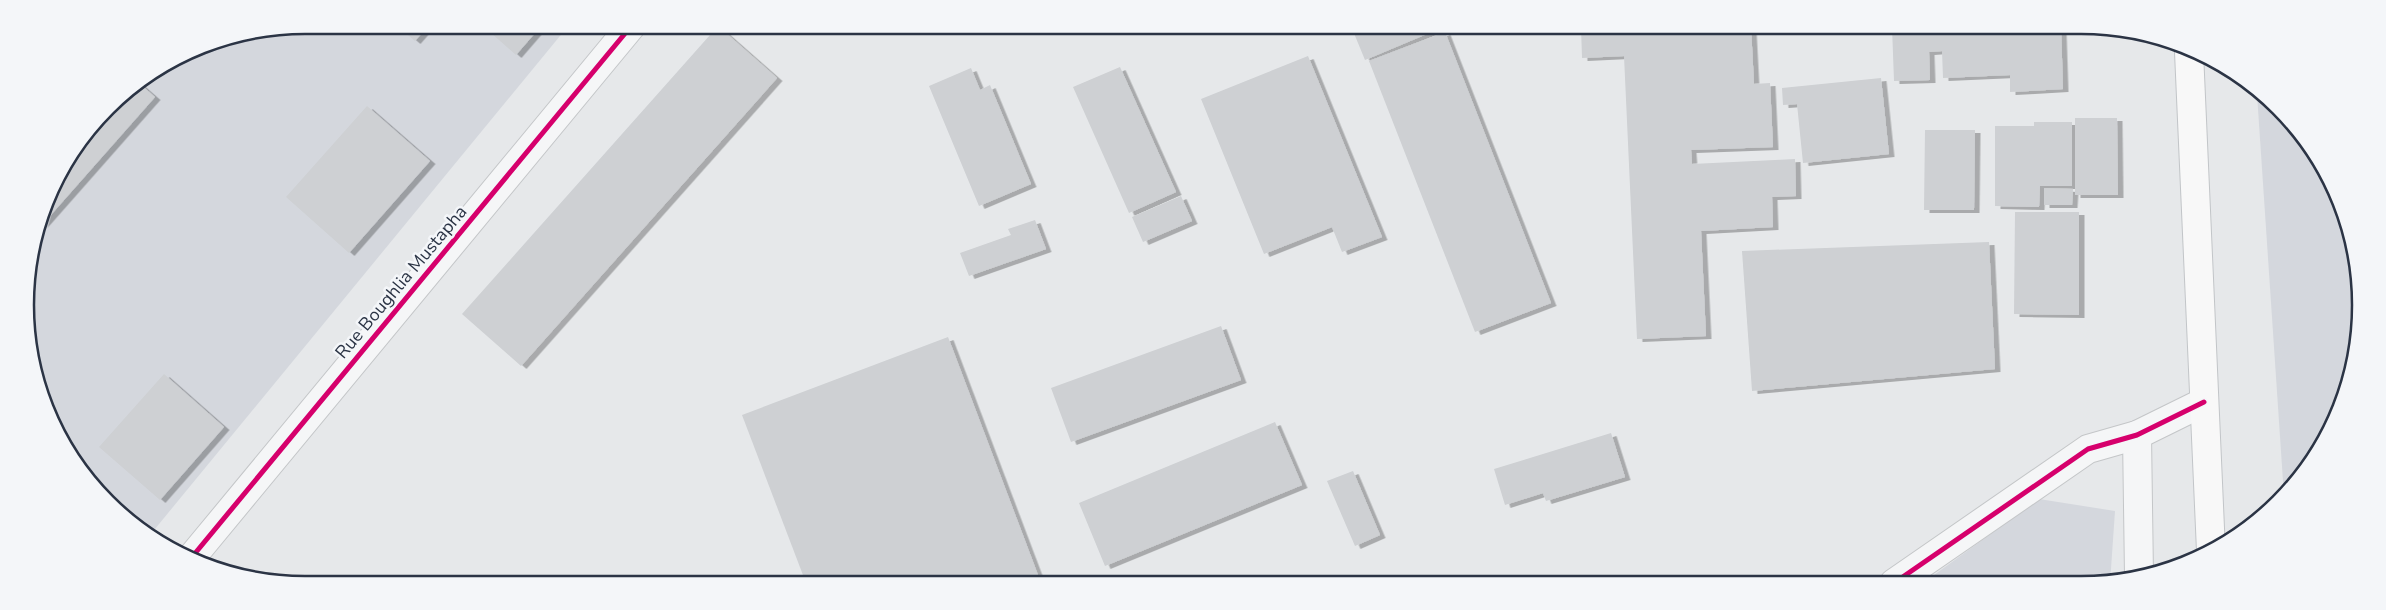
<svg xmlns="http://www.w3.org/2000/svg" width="2386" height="610" font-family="'Nunito Sans',sans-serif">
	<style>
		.built { fill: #d4d7dd }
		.building { fill: #ced0d3; filter: url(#shadow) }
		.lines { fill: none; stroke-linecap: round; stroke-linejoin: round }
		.minor-casing { stroke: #c4c6c8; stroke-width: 30 }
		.major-casing { stroke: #c2c5c8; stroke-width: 30 }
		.minor { stroke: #f5f6f7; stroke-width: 28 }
		.major { stroke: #f8f8f8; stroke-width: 28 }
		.cycleway-casing { stroke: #f4f6f9; stroke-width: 8 }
		.cycleway { stroke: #d6006c; stroke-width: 5 }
		.labels { text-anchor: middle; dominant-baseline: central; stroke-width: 5; stroke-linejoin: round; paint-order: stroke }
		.street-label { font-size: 18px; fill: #2b3445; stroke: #f4f6f9 }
		.rim { fill: none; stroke: #2b3445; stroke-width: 2.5 }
	</style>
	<defs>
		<filter id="shadow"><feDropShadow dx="5.5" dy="3" stdDeviation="0" flood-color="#0004"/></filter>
	</defs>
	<rect width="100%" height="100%" fill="#e6e8ea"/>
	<g class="built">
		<path d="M 305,25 L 569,25 L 150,535 L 83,476 L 35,378 L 26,286 L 54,181 L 120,95 L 198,46 Z"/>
		<path d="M 2257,94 L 2303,135 L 2352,233 L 2359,342 L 2332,429 L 2284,496 Z"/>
		<path d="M 2039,499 L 2115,511 L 2110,583 L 1923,583 Z"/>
	</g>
	<g class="building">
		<path d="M 396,25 L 429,25 L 415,41 Z"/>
		<path d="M 482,25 L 542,25 L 516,55 Z"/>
		<path d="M 718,26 L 777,78 L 521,366 L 462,314 Z"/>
		<path d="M 1351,26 L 1441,27 L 1441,28 L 1365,60 Z"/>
		<path d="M 1581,27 L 1751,27 L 1754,84 L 1770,83 L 1773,147 L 1691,150 L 1692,164 L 1795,159 L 1796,196 L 1772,197 L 1773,227 L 1701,231 L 1706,336 L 1637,339 L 1624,56 L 1582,58 Z"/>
		<path d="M 1892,27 L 2061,27 L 2063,89 L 2010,92 L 2010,75 L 1943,78 L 1942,51 L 1929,52 L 1930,80 L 1894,81 Z"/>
		<path d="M 1445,32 L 1551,303 L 1475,332 L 1369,61 Z"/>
		<path d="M 1308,56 L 1382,237 L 1342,252 L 1332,227 L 1264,254 L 1201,99 Z"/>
		<path d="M 1120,67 L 1176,192 L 1129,213 L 1073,87 Z"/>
		<path d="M 971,68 L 980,90 L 990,85 L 1031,184 L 979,206 L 929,86 Z"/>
		<path d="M 1881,78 L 1889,154 L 1803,163 L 1797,104 L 1783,105 L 1782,88 Z"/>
		<path d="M 139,83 L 155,97 L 42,225 L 54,181 L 120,95 Z"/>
		<path d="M 367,106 L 430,161 L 349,253 L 286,197 Z"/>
		<path d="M 2075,118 L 2117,118 L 2118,195 L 2075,195 Z"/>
		<path d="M 2034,122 L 2072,122 L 2072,186 L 2040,186 L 2039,207 L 1995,206 L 1995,126 L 2034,126 Z"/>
		<path d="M 1925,130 L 1975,130 L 1974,210 L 1924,210 Z"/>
		<path d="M 2044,188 L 2073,189 L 2072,205 L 2044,205 Z"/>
		<path d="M 1181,196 L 1192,221 L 1143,242 L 1132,217 Z"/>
		<path d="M 2015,212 L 2079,212 L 2079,315 L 2014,314 Z"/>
		<path d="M 1035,220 L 1046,249 L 969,276 L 960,253 L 1011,235 L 1008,229 Z"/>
		<path d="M 1989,242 L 1995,369 L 1752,391 L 1742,251 Z"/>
		<path d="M 1221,326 L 1241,380 L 1071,442 L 1051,388 Z"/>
		<path d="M 948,337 L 1041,583 L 806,583 L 742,415 Z"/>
		<path d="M 164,374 L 224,427 L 160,500 L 99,447 Z"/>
		<path d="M 1275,422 L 1302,485 L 1105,566 L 1079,503 Z"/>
		<path d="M 1611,433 L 1625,477 L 1546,501 L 1543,493 L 1505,505 L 1494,469 Z"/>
		<path d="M 1353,471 L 1380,535 L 1355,546 L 1327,481 Z"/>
	</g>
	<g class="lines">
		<g class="minor-casing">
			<g id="minor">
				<path d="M 2137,435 L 2139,576"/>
				<path d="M 192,557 L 632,25"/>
				<path d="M 1894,583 L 2088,449 L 2137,435 L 2204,402"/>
			</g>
		</g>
		<g class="major-casing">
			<path id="major" d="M 2189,52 L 2211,551"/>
		</g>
		<use href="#minor" class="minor"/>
		<use href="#major" class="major"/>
		<g class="cycleway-casing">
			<g id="cycleway">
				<path d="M 192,557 L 632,25"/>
				<path d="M 1894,583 L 2088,449 L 2137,435 L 2204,402"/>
			</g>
		</g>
		<use href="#cycleway" class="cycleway"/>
	</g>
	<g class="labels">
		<g class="street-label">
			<text transform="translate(401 282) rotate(-50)">Rue Boughlia Mustapha</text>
		</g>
	</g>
	<path d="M0 0H2386V610H0ZM305 34H2081A271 271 0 0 1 2352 305V305A271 271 0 0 1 2081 576H305A271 271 0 0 1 34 305V305A271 271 0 0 1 305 34Z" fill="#f4f6f9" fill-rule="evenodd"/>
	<path class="rim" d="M305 34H2081A271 271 0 0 1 2352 305V305A271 271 0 0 1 2081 576H305A271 271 0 0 1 34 305V305A271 271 0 0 1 305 34Z"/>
</svg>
